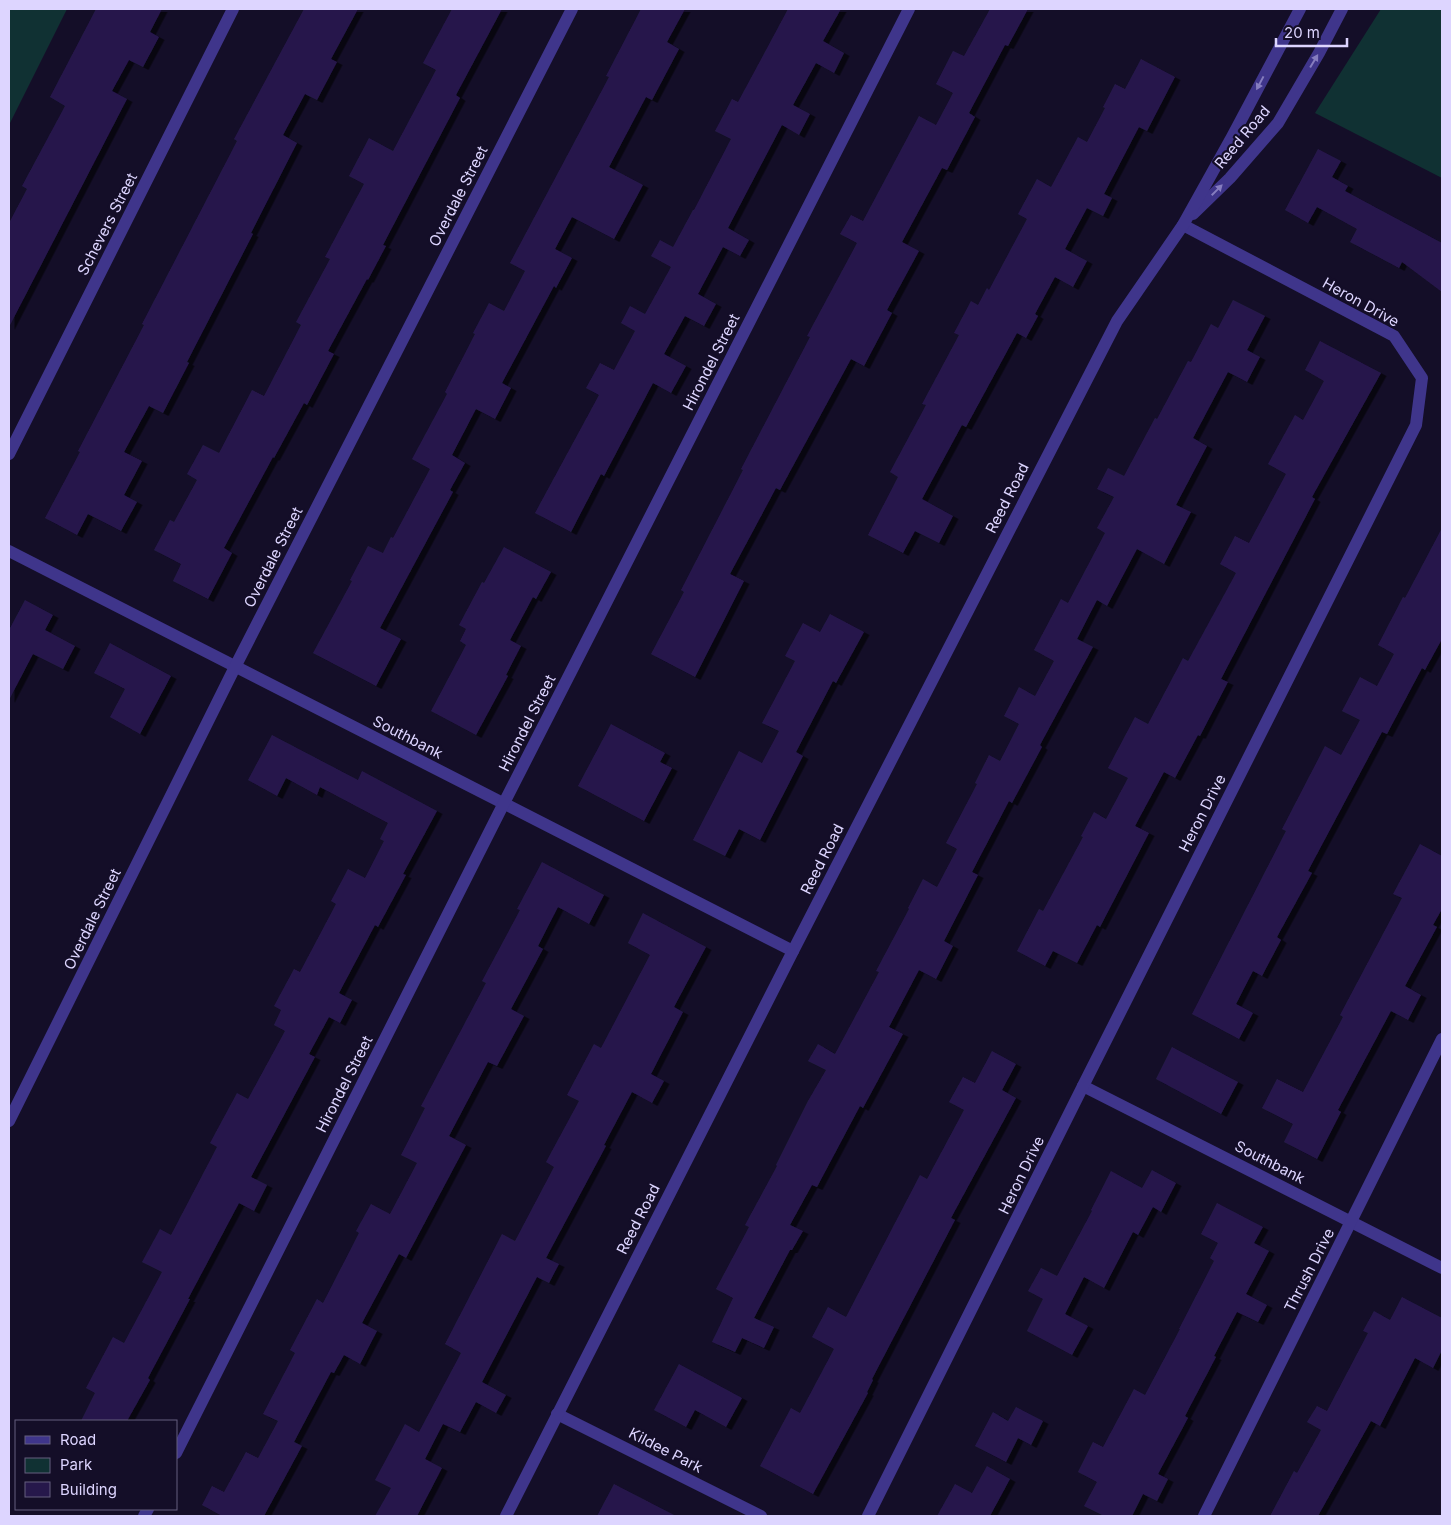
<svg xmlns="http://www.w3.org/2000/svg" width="1451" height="1525" font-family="Inter,sans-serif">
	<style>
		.green { fill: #103133 }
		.building { fill: #26184b; filter: url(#shadow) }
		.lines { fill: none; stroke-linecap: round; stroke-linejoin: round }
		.minor { stroke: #3f358b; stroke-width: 12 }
		.tertiary { stroke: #3f358b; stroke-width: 12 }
		.oneway { fill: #867dbf }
		.labels { text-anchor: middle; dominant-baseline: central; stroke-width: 4.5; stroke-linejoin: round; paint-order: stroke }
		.street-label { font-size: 15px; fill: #ddd5ff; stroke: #140e28 }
	</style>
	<defs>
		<filter id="shadow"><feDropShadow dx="5.5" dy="3" stdDeviation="0" flood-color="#0009"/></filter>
	</defs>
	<rect width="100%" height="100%" fill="#140e28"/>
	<g class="green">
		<path d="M 9,9 L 67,9 L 9,125 Z"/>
		<path d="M 1381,9 L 1442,9 L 1442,178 L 1315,113 Z"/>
	</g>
	<g class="building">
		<path d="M 96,9 L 162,9 L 150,32 L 159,37 L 143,67 L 129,60 L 112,91 L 127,99 L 9,327 L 9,223 L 27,189 L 22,186 L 65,106 L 50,97 Z"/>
		<path d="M 304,9 L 358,9 L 331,59 L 337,62 L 317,100 L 305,94 L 283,135 L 297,143 L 251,233 L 253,234 L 187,362 L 189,363 L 163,413 L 149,406 L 124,452 L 142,461 L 124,495 L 137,502 L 121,531 L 88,514 L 77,535 L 45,518 L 80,452 L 78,451 L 144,325 L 142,324 L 237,141 L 234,139 Z"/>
		<path d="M 452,9 L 502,9 L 456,95 L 460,98 L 383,245 L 386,246 L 368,280 L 367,279 L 328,351 L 334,354 L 307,405 L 304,403 L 274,458 L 273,457 L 224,548 L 232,553 L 208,599 L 173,581 L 181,564 L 154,550 L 170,520 L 174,522 L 197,480 L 187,474 L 203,445 L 219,453 L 252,390 L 264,396 L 301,325 L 296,322 L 330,259 L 325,257 L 364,184 L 349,176 L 369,138 L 393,151 L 436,70 L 423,63 Z"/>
		<path d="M 641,9 L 685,9 L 667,42 L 679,49 L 652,100 L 646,97 L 609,167 L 643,185 L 614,239 L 572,217 L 555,249 L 572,258 L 556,288 L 554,286 L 502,383 L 511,388 L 495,419 L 476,409 L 452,455 L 465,463 L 450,490 L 453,492 L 380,628 L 401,639 L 376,686 L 313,653 L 352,581 L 350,580 L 368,546 L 383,553 L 391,537 L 393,538 L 430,469 L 412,459 L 447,394 L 445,392 L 475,334 L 473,333 L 489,303 L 504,311 L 525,271 L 510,263 L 609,77 L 606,76 Z"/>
		<path d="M 788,9 L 841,9 L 823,41 L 844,53 L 834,73 L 816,63 L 793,105 L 810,114 L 799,135 L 782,125 L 728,228 L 749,240 L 740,256 L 723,247 L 698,294 L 716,304 L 704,326 L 685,316 L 664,354 L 686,366 L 671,393 L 653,383 L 604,476 L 601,474 L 571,532 L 535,513 L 599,395 L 586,388 L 600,363 L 614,370 L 635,331 L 621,323 L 630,306 L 645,314 L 671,267 L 651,256 L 660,240 L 673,247 L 693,210 L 694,210 L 731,139 L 715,131 L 732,99 L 738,102 Z"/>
		<path d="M 990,9 L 1028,9 L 1008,46 L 1005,45 L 969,113 L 975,117 L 947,170 L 942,168 L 902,242 L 919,251 L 887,310 L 892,313 L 864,366 L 851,359 L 780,490 L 776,488 L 730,574 L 744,581 L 695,677 L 651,654 L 684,592 L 681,590 L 743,470 L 741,469 L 810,337 L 807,336 L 857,243 L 840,234 L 851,215 L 863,221 L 919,116 L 936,125 L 953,93 L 936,84 L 953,51 L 964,56 Z"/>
		<path d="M 1141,59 L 1175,77 L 1147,131 L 1139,127 L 1104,194 L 1112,198 L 1103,216 L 1087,208 L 1065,249 L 1087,261 L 1073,287 L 1055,277 L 1035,314 L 1038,316 L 1026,338 L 1017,333 L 966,427 L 962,425 L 922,499 L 953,516 L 939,543 L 915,531 L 903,553 L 868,535 L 898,477 L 890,472 L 926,405 L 922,404 L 959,335 L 954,333 L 971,301 L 978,305 L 987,288 L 989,290 L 1027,219 L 1018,214 L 1037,179 L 1051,187 L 1078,137 L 1087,142 L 1105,108 L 1103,107 L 1115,84 L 1125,89 Z"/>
		<path d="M 1318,149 L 1341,161 L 1332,177 L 1348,186 L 1345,191 L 1442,243 L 1442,292 L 1402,262 L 1399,268 L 1350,242 L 1357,229 L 1317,207 L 1308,223 L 1285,210 Z"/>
		<path d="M 1233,300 L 1265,316 L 1247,350 L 1260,357 L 1247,382 L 1228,372 L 1193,438 L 1207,446 L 1176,505 L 1191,512 L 1164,564 L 1137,549 L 1107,606 L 1097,600 L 1077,639 L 1093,647 L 1040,745 L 1042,747 L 1012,803 L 1009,801 L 972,872 L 978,875 L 944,941 L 953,946 L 936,979 L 919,970 L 889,1027 L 903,1034 L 863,1108 L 860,1106 L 817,1187 L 812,1185 L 790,1225 L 803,1231 L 792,1250 L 790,1250 L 754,1318 L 774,1327 L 764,1348 L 742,1338 L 735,1352 L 712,1342 L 733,1298 L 716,1289 L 749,1227 L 745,1225 L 777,1166 L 776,1165 L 808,1101 L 826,1070 L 808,1061 L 818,1044 L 835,1054 L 879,972 L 876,971 L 909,909 L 908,908 L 923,879 L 937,887 L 957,849 L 946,843 L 977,784 L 975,783 L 989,755 L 1000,761 L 1019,724 L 1004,716 L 1019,687 L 1035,696 L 1054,661 L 1034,650 L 1061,599 L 1068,603 L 1105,533 L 1097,528 L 1114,497 L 1097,489 L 1108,468 L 1124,476 L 1155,418 L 1157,419 L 1188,361 L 1191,362 L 1211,324 L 1218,328 Z"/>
		<path d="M 1320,341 L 1381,373 L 1312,497 L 1315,499 L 1221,679 L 1228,682 L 1200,736 L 1198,735 L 1175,778 L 1164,772 L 1135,826 L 1149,833 L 1100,927 L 1097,925 L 1077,963 L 1053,951 L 1045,966 L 1017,951 L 1039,909 L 1043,911 L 1083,837 L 1081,836 L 1094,812 L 1106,819 L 1128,778 L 1108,768 L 1135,717 L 1148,724 L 1183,658 L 1188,661 L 1236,573 L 1220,564 L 1235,536 L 1249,543 L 1286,474 L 1268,464 L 1295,415 L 1303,420 L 1324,381 L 1305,370 Z"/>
		<path d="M 1442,528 L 1442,639 L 1425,670 L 1422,668 L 1387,734 L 1382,732 L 1308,871 L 1312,873 L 1277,937 L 1281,940 L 1262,976 L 1253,971 L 1236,1004 L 1253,1013 L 1239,1039 L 1192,1014 L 1286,831 L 1282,829 L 1325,746 L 1341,755 L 1360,720 L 1342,711 L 1360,677 L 1377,686 L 1394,654 L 1378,645 L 1403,597 L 1405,598 Z"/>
		<path d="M 504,547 L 551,572 L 536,599 L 533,597 L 510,640 L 521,646 L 506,675 L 508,676 L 476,735 L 431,711 L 466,645 L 460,641 L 466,629 L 459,625 L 482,582 L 484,583 Z"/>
		<path d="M 25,600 L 53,615 L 45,630 L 75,646 L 63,669 L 33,654 L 9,700 L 9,630 Z"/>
		<path d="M 830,614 L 864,632 L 836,683 L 833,681 L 796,752 L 803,756 L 760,840 L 739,829 L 725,856 L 693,840 L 739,751 L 762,763 L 779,731 L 762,723 L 795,661 L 785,656 L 803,623 L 820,632 Z"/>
		<path d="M 110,643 L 171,676 L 140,734 L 110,717 L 125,689 L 94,673 Z"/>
		<path d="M 611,724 L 665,753 L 660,762 L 672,768 L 644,821 L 578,786 Z"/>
		<path d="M 272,735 L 358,780 L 362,771 L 437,811 L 403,874 L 406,875 L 378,927 L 375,925 L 339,993 L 352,1000 L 340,1023 L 329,1017 L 309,1054 L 315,1057 L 251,1177 L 267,1185 L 254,1211 L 239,1203 L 188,1299 L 190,1299 L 148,1378 L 150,1380 L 127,1421 L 81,1421 L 95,1393 L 86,1388 L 113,1337 L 124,1343 L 162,1272 L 142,1262 L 160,1229 L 171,1235 L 217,1147 L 210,1143 L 237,1093 L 248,1099 L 285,1031 L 274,1025 L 281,1010 L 274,1006 L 294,969 L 300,972 L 336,904 L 331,901 L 348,869 L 365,878 L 384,841 L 380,839 L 388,823 L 320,787 L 317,795 L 286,778 L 277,796 L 248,780 Z"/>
		<path d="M 1420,844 L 1442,856 L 1442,909 L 1433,925 L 1437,927 L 1405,986 L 1421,995 L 1408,1020 L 1391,1011 L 1338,1110 L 1341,1112 L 1317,1159 L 1284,1142 L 1293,1124 L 1262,1108 L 1277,1079 L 1303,1092 L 1343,1017 L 1340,1015 L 1402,898 L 1393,894 Z"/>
		<path d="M 542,862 L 604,895 L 589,924 L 558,907 L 538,946 L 543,949 L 511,1009 L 524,1016 L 497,1066 L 488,1062 L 449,1136 L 466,1145 L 406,1258 L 399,1254 L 362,1323 L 377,1331 L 360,1364 L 344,1355 L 334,1373 L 331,1372 L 294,1442 L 302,1446 L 264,1516 L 222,1516 L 202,1505 L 212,1486 L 224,1492 L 246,1452 L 258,1458 L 278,1421 L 263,1414 L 295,1353 L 290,1350 L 317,1299 L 323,1303 L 359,1233 L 356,1231 L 371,1204 L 390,1214 L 417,1163 L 401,1155 L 425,1108 L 421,1106 L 486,983 L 482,981 L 520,910 L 517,909 Z"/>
		<path d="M 643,913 L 706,947 L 674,1007 L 683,1012 L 651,1074 L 664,1081 L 652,1103 L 632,1092 L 604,1145 L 606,1146 L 546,1258 L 559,1264 L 549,1283 L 537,1277 L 482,1382 L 506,1395 L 496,1413 L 476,1402 L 460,1432 L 443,1424 L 425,1459 L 442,1468 L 417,1516 L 375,1516 L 391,1488 L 375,1480 L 405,1424 L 419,1432 L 461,1353 L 445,1344 L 502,1234 L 515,1241 L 554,1167 L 546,1162 L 579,1101 L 567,1095 L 594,1044 L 601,1048 L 650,955 L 628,943 Z"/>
		<path d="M 1172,1047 L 1238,1082 L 1221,1114 L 1156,1079 Z"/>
		<path d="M 992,1051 L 1016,1064 L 1002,1090 L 1016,1098 L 951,1218 L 955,1220 L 872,1379 L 873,1380 L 867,1392 L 868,1393 L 813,1494 L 760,1466 L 791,1408 L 800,1413 L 834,1349 L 812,1337 L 828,1307 L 846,1317 L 920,1175 L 927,1179 L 964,1110 L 949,1102 L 963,1077 L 975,1083 Z"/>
		<path d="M 1152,1170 L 1176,1183 L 1161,1212 L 1153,1207 L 1138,1235 L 1133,1232 L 1104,1288 L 1084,1277 L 1065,1314 L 1088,1326 L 1072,1355 L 1027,1331 L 1043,1299 L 1028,1291 L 1041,1268 L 1057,1276 L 1092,1211 L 1091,1210 L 1111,1171 L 1142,1188 Z"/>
		<path d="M 1217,1203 L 1263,1227 L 1254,1243 L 1269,1251 L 1246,1294 L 1267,1305 L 1258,1322 L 1237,1312 L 1214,1356 L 1216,1357 L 1185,1416 L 1188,1418 L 1158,1474 L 1168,1479 L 1157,1501 L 1143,1494 L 1132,1516 L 1104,1516 L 1084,1506 L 1097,1482 L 1078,1472 L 1093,1442 L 1103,1447 L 1134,1389 L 1145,1395 L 1180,1329 L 1179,1329 L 1214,1261 L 1210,1258 L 1218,1243 L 1201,1234 Z"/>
		<path d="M 1402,1297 L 1442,1318 L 1442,1350 L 1433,1368 L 1415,1358 L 1380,1426 L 1371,1421 L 1318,1516 L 1270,1516 L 1294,1471 L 1297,1473 L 1321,1430 L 1307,1422 L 1317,1406 L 1327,1411 L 1368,1333 L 1363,1331 L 1374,1311 L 1390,1320 Z"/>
		<path d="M 679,1364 L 742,1398 L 726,1427 L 695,1410 L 686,1427 L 654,1410 Z"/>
		<path d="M 1016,1407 L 1043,1421 L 1031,1445 L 1018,1438 L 1006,1462 L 975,1446 L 993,1412 L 1008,1421 Z"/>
		<path d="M 987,1466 L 1010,1479 L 990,1516 L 937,1516 L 955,1484 L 972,1493 Z"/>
		<path d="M 614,1484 L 676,1516 L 597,1516 Z"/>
	</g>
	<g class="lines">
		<g class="minor">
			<path d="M 9,454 L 233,9"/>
			<path d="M 9,551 L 793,951"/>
			<path d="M 1083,1086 L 1442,1268"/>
			<path d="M 9,1121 L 235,667 L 572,9"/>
			<path d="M 557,1414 L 761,1516"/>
			<path d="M 176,1453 L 504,803 L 909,9"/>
			<path d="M 144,1516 L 148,1509"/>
			<path d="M 868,1516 L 1083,1086 L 1416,425 L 1422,378 L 1394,336 L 1183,225"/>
			<path d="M 1204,1516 L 1442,1039"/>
		</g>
		<g class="tertiary">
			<path d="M 1193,214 L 1230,178 L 1278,123 L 1319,53 L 1342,9"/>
			<path d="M 506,1516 L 793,951 L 1117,321 L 1183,225 L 1232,137 L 1300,9"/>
		</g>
	</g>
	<defs><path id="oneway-solid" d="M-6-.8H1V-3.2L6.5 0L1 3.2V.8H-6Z" transform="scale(1.25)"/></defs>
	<g class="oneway">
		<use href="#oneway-solid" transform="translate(1314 61) rotate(-59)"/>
		<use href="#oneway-solid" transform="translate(1260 83) rotate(118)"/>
		<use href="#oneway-solid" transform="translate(1217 190) rotate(-45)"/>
	</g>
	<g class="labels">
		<g class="street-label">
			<text transform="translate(1242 137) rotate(-50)">Reed Road</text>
			<text transform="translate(458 196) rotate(-63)">Overdale Street</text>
			<text transform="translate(107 224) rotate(-63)">Schevers Street</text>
			<text transform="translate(1361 302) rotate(29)">Heron Drive</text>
			<text transform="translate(711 362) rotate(-63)">Hirondel Street</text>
			<text transform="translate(1007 498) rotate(-63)">Reed Road</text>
			<text transform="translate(273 557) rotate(-63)">Overdale Street</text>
			<text transform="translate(527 723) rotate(-63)">Hirondel Street</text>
			<text transform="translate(408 737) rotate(27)">Southbank</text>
			<text transform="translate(1202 813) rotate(-63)">Heron Drive</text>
			<text transform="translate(822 859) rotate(-63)">Reed Road</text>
			<text transform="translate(92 919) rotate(-64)">Overdale Street</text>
			<text transform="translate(344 1084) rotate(-63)">Hirondel Street</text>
			<text transform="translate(1270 1162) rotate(27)">Southbank</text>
			<text transform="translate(1021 1175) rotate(-64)">Heron Drive</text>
			<text transform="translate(638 1219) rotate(-63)">Reed Road</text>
			<text transform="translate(1309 1270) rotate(-63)">Thrush Drive</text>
			<text transform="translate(666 1450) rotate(27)">Kildee Park</text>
		</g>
	</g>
	<rect width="1451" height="1525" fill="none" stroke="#ddd5ff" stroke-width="20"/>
	<rect x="15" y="1420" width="162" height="90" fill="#140e28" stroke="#645e7e"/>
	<rect x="25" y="1436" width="25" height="8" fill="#3f358b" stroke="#645e7e"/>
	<text x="60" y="1445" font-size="15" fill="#ddd5ff">Road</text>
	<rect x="25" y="1458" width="25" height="15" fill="#103133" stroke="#645e7e"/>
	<text x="60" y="1470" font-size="15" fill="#ddd5ff">Park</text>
	<rect x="25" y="1482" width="25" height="15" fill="#26184b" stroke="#645e7e"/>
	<text x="60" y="1495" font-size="15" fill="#ddd5ff">Building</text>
	<path d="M1276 38v8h71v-8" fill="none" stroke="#ddd5ff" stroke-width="2.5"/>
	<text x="1284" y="38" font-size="15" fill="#ddd5ff" stroke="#140e28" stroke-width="4" paint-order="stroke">20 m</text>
</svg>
